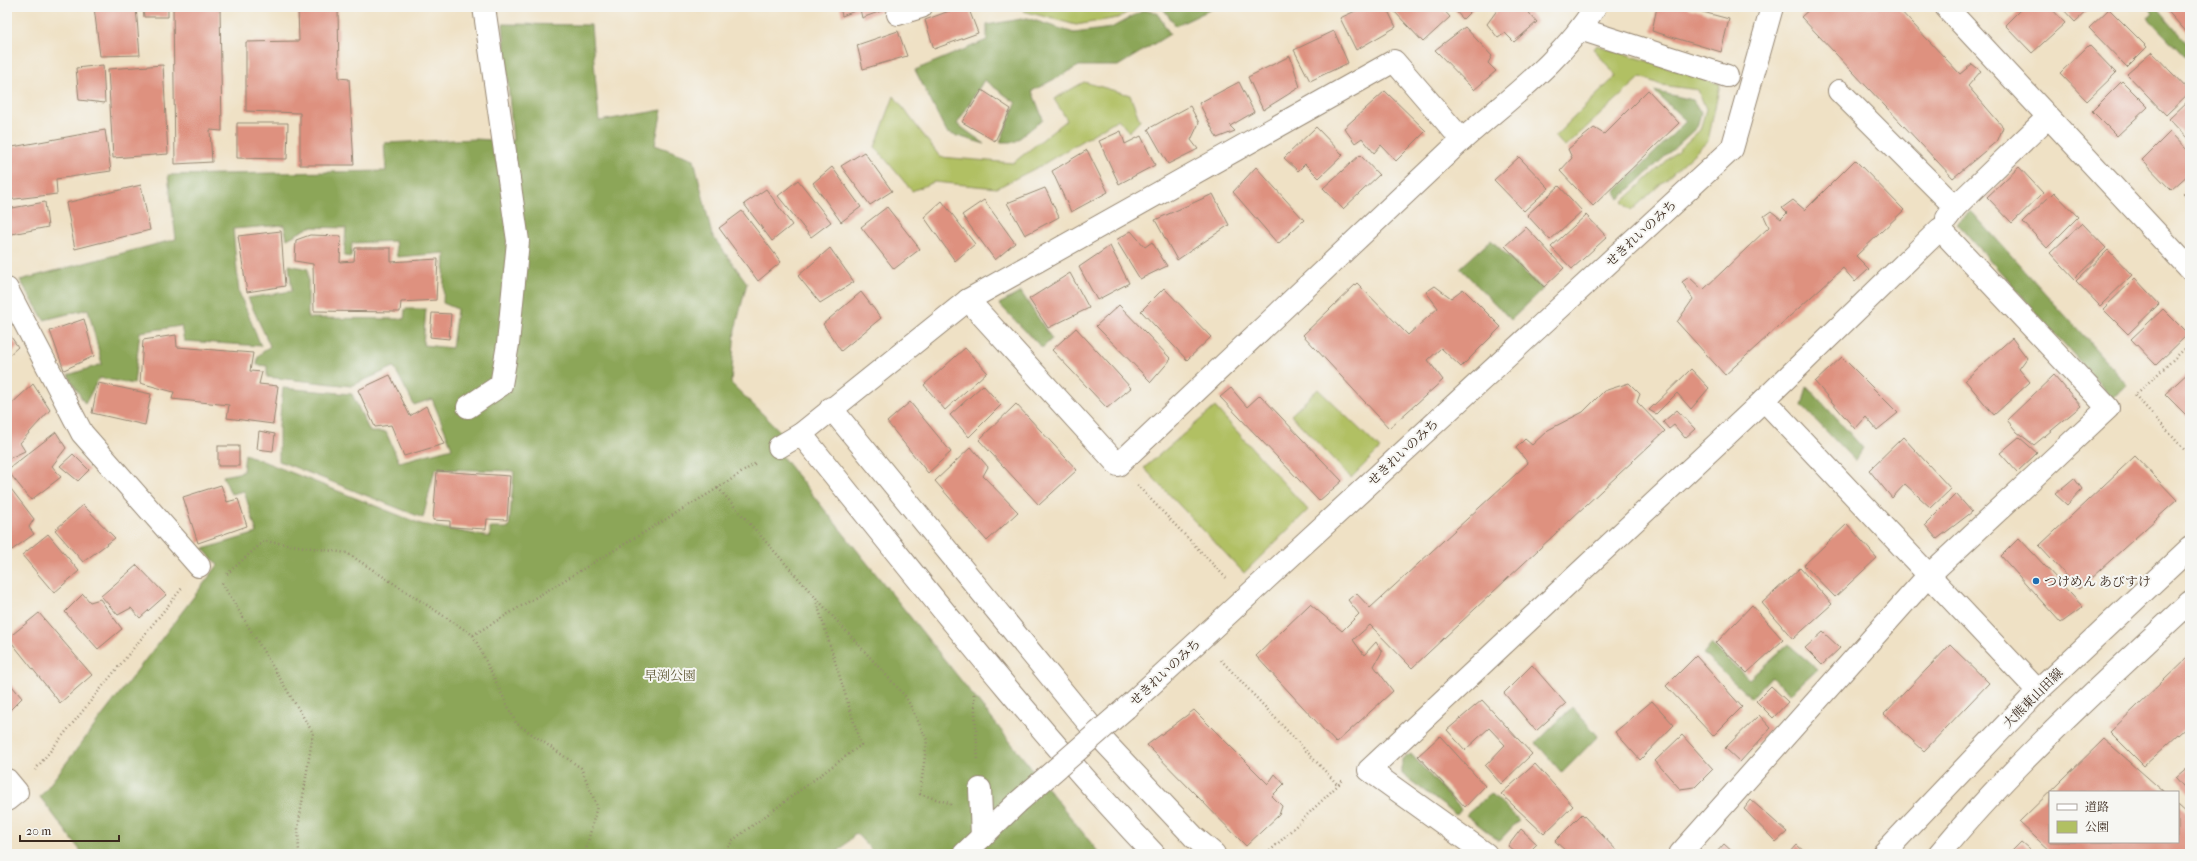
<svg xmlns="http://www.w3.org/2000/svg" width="2197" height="861" font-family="'IM FELL French Canon','Noto Serif JP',serif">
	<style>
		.green { fill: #b1c063; stroke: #767540 }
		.forest { fill: #8ca659; stroke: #64683c }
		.building { fill: #de917f }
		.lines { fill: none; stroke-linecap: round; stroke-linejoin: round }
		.minor-casing { stroke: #958672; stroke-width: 24 }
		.path { stroke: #958672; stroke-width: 2.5; stroke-dasharray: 1 3; stroke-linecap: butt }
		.minor { stroke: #fff; stroke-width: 22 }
		.minor-bridge-casing { stroke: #958672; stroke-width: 24; stroke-linecap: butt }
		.minor-bridge { stroke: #fff; stroke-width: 22 }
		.poi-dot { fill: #1f6fb2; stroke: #f6f6f2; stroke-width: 1.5 }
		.labels { text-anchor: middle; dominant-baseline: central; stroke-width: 4; stroke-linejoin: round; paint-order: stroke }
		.street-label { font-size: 13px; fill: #3b2a1e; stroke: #f6f6f2 }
		.poi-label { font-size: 13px; fill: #3b2a1e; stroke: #f6f6f2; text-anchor: start }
		.park-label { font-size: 13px; fill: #5e5733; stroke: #f6f6f2 }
	</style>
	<rect width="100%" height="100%" fill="#f6f6f2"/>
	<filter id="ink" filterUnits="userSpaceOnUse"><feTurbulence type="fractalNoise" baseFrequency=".025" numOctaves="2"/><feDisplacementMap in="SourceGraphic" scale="8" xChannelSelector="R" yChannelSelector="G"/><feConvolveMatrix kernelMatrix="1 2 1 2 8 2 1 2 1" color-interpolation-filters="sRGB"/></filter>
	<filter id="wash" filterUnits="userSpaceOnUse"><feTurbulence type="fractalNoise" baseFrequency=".012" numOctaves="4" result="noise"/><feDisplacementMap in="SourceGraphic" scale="16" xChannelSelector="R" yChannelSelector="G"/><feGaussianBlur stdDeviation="0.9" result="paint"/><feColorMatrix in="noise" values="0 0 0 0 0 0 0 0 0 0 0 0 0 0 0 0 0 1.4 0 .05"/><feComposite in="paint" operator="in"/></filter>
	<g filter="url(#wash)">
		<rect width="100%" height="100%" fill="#efe1c5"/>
		<g class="green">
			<path d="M 1024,7 L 1136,7 L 1118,18 L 1076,25 L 1023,11 Z"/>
			<path d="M 1597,45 L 1720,84 L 1708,141 L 1631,211 L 1622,202 L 1700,130 L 1706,109 L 1698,90 L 1661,85 L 1641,77 L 1565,147 L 1555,136 L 1616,76 L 1594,49 Z"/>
			<path d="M 1084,82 L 1130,95 L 1140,121 L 1129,132 L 1118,119 L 1042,165 L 997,188 L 934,182 L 912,191 L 875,147 L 894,96 L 940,157 L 1013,163 L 1067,120 L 1054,99 Z"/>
			<path d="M 1318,389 L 1380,449 L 1351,478 L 1291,415 Z"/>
			<path d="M 1215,407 L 1308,510 L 1244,573 L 1144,468 Z"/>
		</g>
		<g class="forest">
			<path d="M 1164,7 L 1216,7 L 1176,26 L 1164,10 Z"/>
			<path d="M 2149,7 L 2156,7 L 2190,47 L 2190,62 L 2148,18 L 2153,12 Z"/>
			<path d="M 1144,10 L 1157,13 L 1170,34 L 1118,66 L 1079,66 L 1032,91 L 1043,119 L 1015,142 L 1000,142 L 1016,103 L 984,80 L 957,124 L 985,144 L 947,133 L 915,70 L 987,40 L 987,25 L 1027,18 L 1074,33 L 1111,28 Z"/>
			<path d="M 503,24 L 591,25 L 599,121 L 662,110 L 655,145 L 694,159 L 712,235 L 747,283 L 735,330 L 731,383 L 782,433 L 768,439 L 1100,854 L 875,854 L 856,833 L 836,854 L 83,854 L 40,797 L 218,565 L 203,549 L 257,533 L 244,491 L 231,494 L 223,476 L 243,472 L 245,454 L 421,524 L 490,537 L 490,528 L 509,528 L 514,471 L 435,469 L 423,518 L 279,461 L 279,425 L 283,388 L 352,394 L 370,432 L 386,432 L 399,462 L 452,448 L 432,399 L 414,405 L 394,367 L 351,386 L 267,377 L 267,366 L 257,365 L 258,356 L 270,346 L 248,298 L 292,291 L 289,265 L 308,269 L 308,318 L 404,319 L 405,309 L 426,309 L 423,345 L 452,348 L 457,309 L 443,303 L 445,253 L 397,257 L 395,241 L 352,243 L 351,257 L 344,256 L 346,228 L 310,227 L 287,239 L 284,225 L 233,229 L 239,292 L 261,346 L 184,341 L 181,326 L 140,332 L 134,384 L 99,378 L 85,404 L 68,375 L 102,364 L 88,309 L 44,320 L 20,280 L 176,239 L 168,175 L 386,171 L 384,143 L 475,139 L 513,141 Z"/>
			<path d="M 1654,91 L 1693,100 L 1701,113 L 1697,127 L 1619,199 L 1615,192 L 1686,121 Z"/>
			<path d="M 1971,211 L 2128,385 L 2112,398 L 1957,223 Z"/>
			<path d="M 1491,240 L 1543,289 L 1511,320 L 1460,268 Z"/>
			<path d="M 1021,292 L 1052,339 L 1042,348 L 999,304 Z"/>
			<path d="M 1807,386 L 1863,448 L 1855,461 L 1802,406 Z"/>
			<path d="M 1711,644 L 1749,679 L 1788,644 L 1817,669 L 1790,694 L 1771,677 L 1751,698 L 1703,654 Z"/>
			<path d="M 1572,707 L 1598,736 L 1562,773 L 1536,743 Z"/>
			<path d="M 1411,754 L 1461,809 L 1456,815 L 1402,774 L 1402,759 Z"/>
			<path d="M 1491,793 L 1519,820 L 1499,841 L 1466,815 Z"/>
		</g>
		<g id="blocks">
			<g class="building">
				<path d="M 94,7 L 136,7 L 140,55 L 100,56 Z"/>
				<path d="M 143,7 L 168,7 L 168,17 L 144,17 Z"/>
				<path d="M 173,7 L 220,7 L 222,131 L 210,130 L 212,162 L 175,164 Z"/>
				<path d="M 298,7 L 338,7 L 339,78 L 349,79 L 354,165 L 300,165 L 300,113 L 246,111 L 246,42 L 299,41 Z"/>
				<path d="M 840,7 L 892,7 L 862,18 L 860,9 L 842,16 Z"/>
				<path d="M 960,7 L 968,7 L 978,33 L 934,49 L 925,20 Z"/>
				<path d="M 1364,7 L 1386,7 L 1396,27 L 1356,50 L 1340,18 Z"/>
				<path d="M 1396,7 L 1441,7 L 1450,17 L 1423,42 L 1393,10 Z"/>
				<path d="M 1452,7 L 1475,7 L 1463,19 Z"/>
				<path d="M 1497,7 L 1524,7 L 1537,22 L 1514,42 L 1505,33 L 1498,38 L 1487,24 L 1498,9 Z"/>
				<path d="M 1657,7 L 1684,7 L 1729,19 L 1721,52 L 1652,31 Z"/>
				<path d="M 1812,7 L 1897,7 L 1960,74 L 1972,64 L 1981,71 L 1968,86 L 2003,127 L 1998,140 L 1953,178 L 1801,17 Z"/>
				<path d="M 2023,7 L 2050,7 L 2065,23 L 2032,53 L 2005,25 Z"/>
				<path d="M 2061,7 L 2091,7 L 2075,22 Z"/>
				<path d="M 2164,7 L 2190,7 L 2190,36 Z"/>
				<path d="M 2109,9 L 2147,47 L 2127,67 L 2089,28 Z"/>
				<path d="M 1465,27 L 1492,56 L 1488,63 L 1496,71 L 1474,90 L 1435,50 Z"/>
				<path d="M 898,31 L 907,56 L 863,69 L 857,45 Z"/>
				<path d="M 1334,31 L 1348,63 L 1310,81 L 1294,50 Z"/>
				<path d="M 2089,45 L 2116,73 L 2087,101 L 2060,73 Z"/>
				<path d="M 2152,52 L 2190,92 L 2166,115 L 2127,74 Z"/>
				<path d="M 1290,56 L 1300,87 L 1263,110 L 1248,77 Z"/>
				<path d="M 103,65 L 105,103 L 79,100 L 76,68 Z"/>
				<path d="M 163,65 L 168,154 L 113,158 L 108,69 Z"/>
				<path d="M 2122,81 L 2148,107 L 2117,136 L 2092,111 Z"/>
				<path d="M 1239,82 L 1254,112 L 1230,126 L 1235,131 L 1217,138 L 1199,103 Z"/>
				<path d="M 982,90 L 1011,109 L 995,141 L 962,122 Z"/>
				<path d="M 1648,90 L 1679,123 L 1593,206 L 1560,171 L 1572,158 L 1568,149 L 1594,128 L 1604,134 Z"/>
				<path d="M 1385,91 L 1426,131 L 1396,161 L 1381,145 L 1374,153 L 1362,138 L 1355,143 L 1344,128 Z"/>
				<path d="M 2190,99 L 2190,141 L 2169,119 Z"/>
				<path d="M 1190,106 L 1199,123 L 1191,140 L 1198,149 L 1168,164 L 1148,129 Z"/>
				<path d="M 237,123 L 288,123 L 287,159 L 237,158 Z"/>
				<path d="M 1316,127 L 1343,155 L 1319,178 L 1305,164 L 1298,171 L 1284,158 Z"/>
				<path d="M 105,130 L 111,171 L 56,179 L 57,194 L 7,200 L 7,148 Z"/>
				<path d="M 1121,131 L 1125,144 L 1141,136 L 1155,165 L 1119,184 L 1099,141 Z"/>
				<path d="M 2170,132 L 2190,153 L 2190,173 L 2171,190 L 2142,160 Z"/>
				<path d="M 1087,150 L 1108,192 L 1071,212 L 1052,171 Z"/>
				<path d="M 864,152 L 892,191 L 870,205 L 841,166 Z"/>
				<path d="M 1360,155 L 1379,175 L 1343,209 L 1323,188 Z"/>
				<path d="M 1519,157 L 1549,188 L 1524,211 L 1494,180 Z"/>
				<path d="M 1855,160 L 1904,210 L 1856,256 L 1869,269 L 1855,282 L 1843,268 L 1725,375 L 1677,322 L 1693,299 L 1682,282 L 1689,277 L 1703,290 L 1769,227 L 1764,216 L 1771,211 L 1781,219 L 1787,213 L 1782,208 L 1793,200 L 1805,210 Z"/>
				<path d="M 832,167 L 861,207 L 841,222 L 813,183 Z"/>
				<path d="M 1256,167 L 1304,220 L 1278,244 L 1233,192 Z"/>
				<path d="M 2019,167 L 2043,193 L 2012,223 L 1987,197 Z"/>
				<path d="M 798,180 L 831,222 L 811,237 L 778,196 Z"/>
				<path d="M 141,185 L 150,230 L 75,249 L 66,203 Z"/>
				<path d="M 1559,186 L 1582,211 L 1550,240 L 1527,215 Z"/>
				<path d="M 2190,187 L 2190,201 L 2183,194 Z"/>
				<path d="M 1045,188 L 1059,217 L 1025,235 L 1007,203 Z"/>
				<path d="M 766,189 L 792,225 L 772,241 L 744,204 Z"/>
				<path d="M 2054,192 L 2078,217 L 2047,248 L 2023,222 Z"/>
				<path d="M 1213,194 L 1229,225 L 1177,260 L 1155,220 Z"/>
				<path d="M 984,200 L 1015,243 L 995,260 L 962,215 Z"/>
				<path d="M 942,201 L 975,244 L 955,261 L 924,217 Z"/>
				<path d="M 45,202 L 48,227 L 12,234 L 7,232 L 7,209 Z"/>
				<path d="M 887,207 L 920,249 L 894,269 L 861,227 Z"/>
				<path d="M 742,211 L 781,262 L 758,281 L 719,228 Z"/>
				<path d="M 1586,215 L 1607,237 L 1572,269 L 1551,247 Z"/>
				<path d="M 2082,223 L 2106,248 L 2074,279 L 2050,253 Z"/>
				<path d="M 1526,227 L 1564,268 L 1544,287 L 1505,246 Z"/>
				<path d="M 281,231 L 285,286 L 247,292 L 238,236 Z"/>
				<path d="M 1131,231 L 1145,247 L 1152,242 L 1167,266 L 1140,279 L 1116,240 Z"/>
				<path d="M 310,235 L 341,236 L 340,262 L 354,261 L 355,248 L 391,248 L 391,262 L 438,259 L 436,300 L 401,302 L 400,312 L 314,311 L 313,264 L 295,261 L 296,240 Z"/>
				<path d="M 1110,246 L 1129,283 L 1097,300 L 1079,267 Z"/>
				<path d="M 830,248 L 854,282 L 820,303 L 798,276 Z"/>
				<path d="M 2108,250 L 2132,275 L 2100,306 L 2076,281 Z"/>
				<path d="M 1070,273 L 1089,308 L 1048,328 L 1029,299 Z"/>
				<path d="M 2135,278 L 2159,304 L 2128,334 L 2103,309 Z"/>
				<path d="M 1357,283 L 1408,335 L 1438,308 L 1426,292 L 1435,286 L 1451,298 L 1463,289 L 1501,327 L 1461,367 L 1441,348 L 1428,360 L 1443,380 L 1389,428 L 1303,335 Z"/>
				<path d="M 1164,288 L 1211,337 L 1187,360 L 1141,311 Z"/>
				<path d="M 861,292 L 881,318 L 841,351 L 823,324 Z"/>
				<path d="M 1119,305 L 1171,359 L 1151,382 L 1096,326 Z"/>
				<path d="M 2163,309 L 2188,334 L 2156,365 L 2131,339 Z"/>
				<path d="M 432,313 L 451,314 L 449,339 L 430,337 Z"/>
				<path d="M 84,319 L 94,356 L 64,370 L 50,331 Z"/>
				<path d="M 1076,328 L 1131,388 L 1107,408 L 1052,350 Z"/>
				<path d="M 7,331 L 18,347 L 7,357 Z"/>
				<path d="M 176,335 L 177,347 L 253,353 L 250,371 L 262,372 L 259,384 L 278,386 L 273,424 L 227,418 L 229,405 L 172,399 L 174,392 L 140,383 L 143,340 Z"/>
				<path d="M 2012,338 L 2027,358 L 2019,369 L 2030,382 L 1994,415 L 1965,380 Z"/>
				<path d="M 965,348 L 987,372 L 945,410 L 924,385 Z"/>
				<path d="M 1842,357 L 1898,413 L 1877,430 L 1866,417 L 1855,429 L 1815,382 Z"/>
				<path d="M 1691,369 L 1709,388 L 1691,409 L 1677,393 L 1656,414 L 1649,410 Z"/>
				<path d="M 2190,371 L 2190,419 L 2165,394 Z"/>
				<path d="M 390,375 L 410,416 L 426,406 L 444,444 L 404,456 L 391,425 L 375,427 L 358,390 Z"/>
				<path d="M 2054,375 L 2081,406 L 2034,445 L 2017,432 L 2007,420 Z"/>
				<path d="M 98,383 L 151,394 L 145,425 L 92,413 Z"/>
				<path d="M 1629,383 L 1640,394 L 1637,402 L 1665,431 L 1412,668 L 1370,625 L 1353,640 L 1364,655 L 1376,642 L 1382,652 L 1374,666 L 1393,691 L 1336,743 L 1256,656 L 1310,604 L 1342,631 L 1359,614 L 1348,600 L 1356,593 L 1370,608 L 1528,463 L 1516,448 L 1525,439 L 1532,445 L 1548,430 L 1583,412 L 1604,391 Z"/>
				<path d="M 33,384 L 50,410 L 20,443 L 25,451 L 10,458 L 7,455 L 7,408 Z"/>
				<path d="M 983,385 L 1001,405 L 969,437 L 950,415 Z"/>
				<path d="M 1231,388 L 1247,407 L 1260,395 L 1342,481 L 1319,501 L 1220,397 Z"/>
				<path d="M 910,402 L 951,452 L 928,473 L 887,422 Z"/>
				<path d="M 1016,404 L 1077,470 L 1039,505 L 979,440 Z"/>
				<path d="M 1677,410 L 1695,429 L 1685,438 L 1674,425 L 1669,429 L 1663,422 Z"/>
				<path d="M 259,431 L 275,434 L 273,451 L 257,449 Z"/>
				<path d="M 56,432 L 66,448 L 52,466 L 61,477 L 31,500 L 7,470 Z"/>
				<path d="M 1903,437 L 1951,489 L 1931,508 L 1905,484 L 1892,498 L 1869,470 Z"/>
				<path d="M 2019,437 L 2037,453 L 2017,472 L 2000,453 Z"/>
				<rect x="218" y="446" width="21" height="20"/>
				<path d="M 971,447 L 988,467 L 983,476 L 1018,512 L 987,541 L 935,481 Z"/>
				<path d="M 73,454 L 89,470 L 78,481 L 60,466 Z"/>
				<path d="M 2135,456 L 2177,500 L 2079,589 L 2039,546 Z"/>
				<path d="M 437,471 L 510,476 L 507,520 L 487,519 L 486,529 L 450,527 L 450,521 L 433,520 Z"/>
				<path d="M 2074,478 L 2082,489 L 2067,505 L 2055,494 Z"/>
				<path d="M 8,485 L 34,519 L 29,527 L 34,534 L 12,550 L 7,543 Z"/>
				<path d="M 221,485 L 227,502 L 238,499 L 247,526 L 198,543 L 183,497 Z"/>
				<path d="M 1956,494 L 1972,512 L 1937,539 L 1925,525 Z"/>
				<path d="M 83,505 L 115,538 L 83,562 L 55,530 Z"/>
				<path d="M 1847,524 L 1877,558 L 1835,597 L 1804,565 Z"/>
				<path d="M 48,534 L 79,571 L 54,593 L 22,555 Z"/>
				<path d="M 2019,538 L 2083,607 L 2061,623 L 2001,556 Z"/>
				<path d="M 137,565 L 166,595 L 140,618 L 131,608 L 118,615 L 101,596 Z"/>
				<path d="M 1800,568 L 1832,604 L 1793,639 L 1762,603 Z"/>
				<path d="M 83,594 L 90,602 L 100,599 L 122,629 L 98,649 L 65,612 Z"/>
				<path d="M 1752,605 L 1783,640 L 1747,673 L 1716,643 Z"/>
				<path d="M 39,613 L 92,675 L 60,703 L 8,638 Z"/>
				<path d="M 1823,632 L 1840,648 L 1822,665 L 1805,648 Z"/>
				<path d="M 1950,645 L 1989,683 L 1924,751 L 1884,714 Z"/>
				<path d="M 2190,655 L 2190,724 L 2144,766 L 2110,732 Z"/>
				<path d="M 1696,656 L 1742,707 L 1713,736 L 1666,686 Z"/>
				<path d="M 1532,665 L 1566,704 L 1536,731 L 1504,693 Z"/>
				<path d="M 7,680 L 22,698 L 7,713 Z"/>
				<path d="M 1771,686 L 1788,702 L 1773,718 L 1756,701 Z"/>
				<path d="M 1482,700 L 1532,754 L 1501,784 L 1485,766 L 1505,745 L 1489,728 L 1465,750 L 1447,730 Z"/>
				<path d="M 1652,701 L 1674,725 L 1640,760 L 1615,732 Z"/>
				<path d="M 1194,710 L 1268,784 L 1275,774 L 1284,784 L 1272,796 L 1282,806 L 1279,815 L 1246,846 L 1147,745 Z"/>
				<path d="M 1759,715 L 1771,728 L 1740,762 L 1725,748 Z"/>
				<path d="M 1682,735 L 1713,769 L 1695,787 L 1680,789 L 1655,761 Z"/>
				<path d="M 1440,736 L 1485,786 L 1465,807 L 1418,756 Z"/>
				<path d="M 2104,739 L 2164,792 L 2050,792 L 2050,842 L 2178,842 L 2178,805 L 2190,816 L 2190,849 L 2185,854 L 2053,854 L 2019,822 Z"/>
				<path d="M 1535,764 L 1573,806 L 1544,834 L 1501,794 Z"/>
				<path d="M 2190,766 L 2190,794 L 2176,778 Z"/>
				<path d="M 1751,800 L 1787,832 L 1776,842 L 1744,809 Z"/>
				<path d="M 1582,814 L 1620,854 L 1569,854 L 1555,841 Z"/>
				<path d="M 1521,829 L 1537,844 L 1527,854 L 1517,854 L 1508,846 Z"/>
				<path d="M 2021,842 L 2035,854 L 2009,854 Z"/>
				<path d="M 1724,844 L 1735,854 L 1715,854 Z"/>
				<path d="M 1797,845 L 1807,854 L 1789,854 Z"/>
			</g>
		</g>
	</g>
	<g filter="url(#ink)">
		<use href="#blocks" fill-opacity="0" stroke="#958672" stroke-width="1"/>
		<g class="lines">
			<g class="minor-casing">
				<g id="minor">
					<path d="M 1946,7 L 2190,269"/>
					<path d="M 898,14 L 921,7"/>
					<path d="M 1580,29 L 1727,76"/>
					<path d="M 1839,91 L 1955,207"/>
					<path d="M 1947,218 L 1955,207 L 2048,117"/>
					<path d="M 7,289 L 82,433 L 199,566"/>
					<path d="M 968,300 L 1118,465 C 1229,361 1339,256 1449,152 C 1499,105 1559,66 1595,7"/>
					<path d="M 1764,400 L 2038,691"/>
					<path d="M 468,407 L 501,385 L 508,344 L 518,241 L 484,7"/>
					<path d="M 831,408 L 1099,736 L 1194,837 L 1214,854"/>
					<path d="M 801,434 C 916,576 1028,721 1154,854"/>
					<path d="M 779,447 L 801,434 L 968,300 L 1394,61 L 1462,140"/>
					<path d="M 1126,708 L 1732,149 L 1772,7"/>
					<path d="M 7,780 L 17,792 L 7,800"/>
					<path d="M 980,789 L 982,837"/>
					<path d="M 964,854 L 1017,803"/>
					<path d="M 1486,854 L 1369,770 L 1764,400 L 1940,229 L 2108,408 L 1928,576 L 1680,854"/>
					<path d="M 1883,854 L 2038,691 L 2190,548"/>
					<path d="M 1939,854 C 2015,762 2104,683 2190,602"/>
				</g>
			</g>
			<g class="path">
				<path d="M 2135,395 L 2190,456"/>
				<path d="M 2134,396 L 2190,344"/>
				<path d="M 1137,485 L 1226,578"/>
				<path d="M 227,574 L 264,541 L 347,553 L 473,635 L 516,723 L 581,768 L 597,806 L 585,854"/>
				<path d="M 222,583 L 313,733 L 298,828 L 299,854"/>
				<path d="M 816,598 L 906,697 L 927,740 L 920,794 L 949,803 L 952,806"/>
				<path d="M 473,635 L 718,488"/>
				<path d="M 1221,660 L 1338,785"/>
				<path d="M 974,694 L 978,761"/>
				<path d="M 35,770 L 183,587"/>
				<path d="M 724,854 L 733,840 L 861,745 L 815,597 L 718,488 L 756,463"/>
				<path d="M 1267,854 L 1343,780"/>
			</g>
			<use href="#minor" class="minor"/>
			<g class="minor-bridge-casing">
				<path id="minor-bridge" d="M 1017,803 L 1126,708"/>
			</g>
			<use href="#minor-bridge" class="minor-bridge"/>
		</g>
	</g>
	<circle class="poi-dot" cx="2036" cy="581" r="4"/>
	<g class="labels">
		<g class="street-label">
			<text transform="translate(1641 233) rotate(-43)">せきれいのみち</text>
			<text transform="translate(1403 452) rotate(-43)">せきれいのみち</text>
			<text transform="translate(1165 672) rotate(-43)">せきれいのみち</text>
			<text transform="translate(2033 698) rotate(-45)">大熊東山田線</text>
		</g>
		<g class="poi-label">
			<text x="2044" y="581">つけめん あびすけ</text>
		</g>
		<g class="park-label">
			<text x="670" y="675">早渕公園</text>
		</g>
	</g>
	<rect width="2197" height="861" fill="none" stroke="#f6f6f2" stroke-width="24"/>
	<rect x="2049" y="791" width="130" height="52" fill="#f6f6f2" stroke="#aba49d"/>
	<rect x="2057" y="804" width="20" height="6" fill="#ffffff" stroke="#aba49d"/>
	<text x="2085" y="811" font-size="12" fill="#3b2a1e">道路</text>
	<rect x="2057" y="821" width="20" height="12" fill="#b1c063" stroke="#aba49d"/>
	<text x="2085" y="831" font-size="12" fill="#3b2a1e">公園</text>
	<path d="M20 835v6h99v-6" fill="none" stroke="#3b2a1e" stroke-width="2"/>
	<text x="26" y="835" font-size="12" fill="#3b2a1e" stroke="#f6f6f2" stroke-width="3" paint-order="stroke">20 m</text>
</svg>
